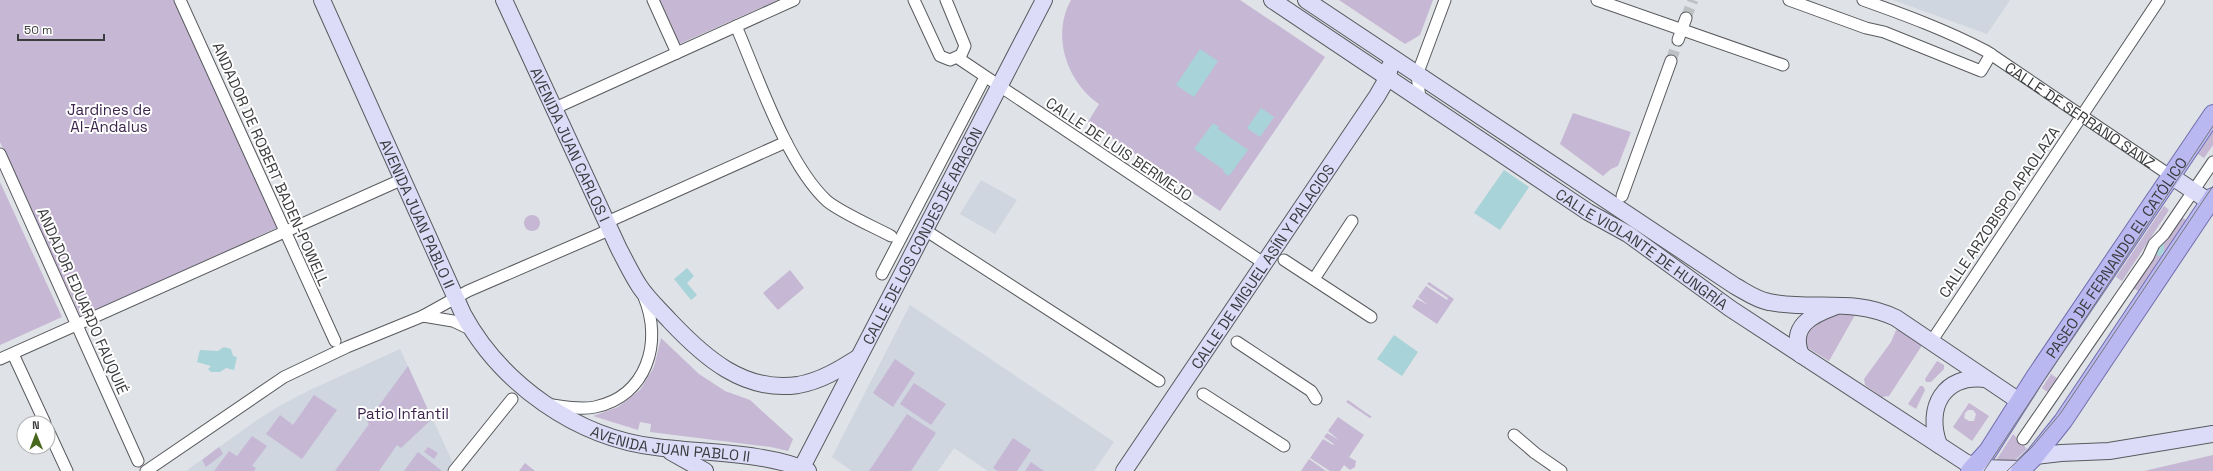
<svg xmlns="http://www.w3.org/2000/svg" width="2213" height="471" font-family="'Space Grotesk',sans-serif">
	<style>
		.built { fill: #cfd6e0 }
		.green { fill: #c6b7d4; fill-rule: evenodd }
		.water { fill: #a7d3d9 }
		.lines { fill: none; stroke-linecap: round; stroke-linejoin: round }
		.street-tunnel { stroke: #bec1c4; stroke-width: 11; stroke-dasharray: 11 5.5; stroke-linecap: butt }
		.street-casing { stroke: #585a5e; stroke-width: 13 }
		.secondary-casing { stroke: #585a5e; stroke-width: 18 }
		.primary-casing { stroke: #706eac; stroke-width: 20 }
		.street { stroke: #fff; stroke-width: 11 }
		.secondary { stroke: #dcdcf8; stroke-width: 16 }
		.primary { stroke: #bab8f1; stroke-width: 18 }
		.tram { stroke: #747678; stroke-width: 1 }
		.labels { text-anchor: middle; dominant-baseline: central; stroke-width: 4; stroke-linejoin: round; paint-order: stroke }
		.park-label { font-size: 15px; fill: #3c244d; stroke: #fff }
		.street-label { font-size: 15px; fill: #3b3c3e; stroke: #fff }
	</style>
	<rect width="100%" height="100%" fill="#dfe2e6"/>
	<g class="built">
		<path d="M 1893,0 L 2010,0 L 1987,34 Z"/>
		<path d="M 981,180 L 1017,200 L 995,234 L 960,214 Z"/>
		<path d="M 910,305 L 1114,442 L 1094,471 L 988,471 L 954,448 L 938,471 L 852,471 L 832,457 Z"/>
		<path d="M 400,349 L 453,463 L 446,471 L 186,471 L 260,418 L 281,405 L 310,390 Z"/>
	</g>
	<g class="green">
		<path d="M 0,0 L 175,0 L 279,227 L 81,317 L 0,142 Z"/>
		<path d="M 657,0 L 778,0 L 677,45 Z"/>
		<path d="M 1071,0 L 1240,0 L 1325,57 L 1220,211 L 1088,122 L 1099,104 C 1067,82 1051,36 1071,0 Z"/>
		<path d="M 1339,0 L 1433,0 L 1420,35 L 1405,44 Z"/>
		<path d="M 1573,113 L 1631,132 L 1618,166 L 1611,169 L 1603,176 L 1560,144 Z"/>
		<path d="M 2213,132 L 2213,145 L 2204,158 L 2198,154 Z"/>
		<path d="M 0,182 L 62,317 L 0,345 Z"/>
		<path d="M 2164,206 L 2169,210 L 2122,281 L 2116,277 Z"/>
		<circle cx="532" cy="223" r="8"/>
		<path d="M 2181,217 L 2186,220 L 2138,291 L 2133,288 L 2155,254 L 2163,254 L 2164,241 Z"/>
		<path d="M 790,270 L 804,288 L 778,310 L 763,293 Z"/>
		<path d="M 1429,282 L 1454,299 L 1437,324 L 1412,307 L 1417,299 L 1428,305 L 1418,297 L 1426,286 L 1447,300 L 1448,298 L 1427,284 Z"/>
		<path d="M 1826,314 L 1855,315 L 1829,361 L 1805,346 L 1805,334 L 1822,321 Z"/>
		<path d="M 1900,329 L 1921,343 L 1921,347 L 1889,396 L 1882,397 L 1865,385 L 1864,379 L 1891,342 L 1896,330 Z"/>
		<path d="M 661,338 L 699,374 L 725,391 L 750,400 L 793,439 L 788,451 L 771,447 L 650,432 L 651,424 L 640,422 L 638,430 L 593,416 L 618,407 L 640,390 L 654,367 Z"/>
		<path d="M 895,359 L 915,373 L 893,407 L 873,393 Z"/>
		<path d="M 1937,361 L 1944,365 L 1944,369 L 1931,382 L 1926,382 L 1925,379 Z"/>
		<path d="M 408,366 L 432,419 L 401,448 L 397,445 L 379,471 L 335,471 L 369,424 L 367,422 Z"/>
		<path d="M 2051,374 L 2058,379 L 2049,393 L 2042,388 Z"/>
		<path d="M 914,383 L 946,404 L 931,425 L 900,404 Z"/>
		<path d="M 1920,386 L 1923,386 L 1925,390 L 1916,409 L 1908,404 Z"/>
		<path d="M 314,395 L 337,410 L 302,459 L 266,434 L 280,415 L 293,425 Z"/>
		<path d="M 1348,400 L 1372,417 L 1370,418 L 1346,402 Z"/>
		<path d="M 1969,403 L 1989,416 L 1972,441 L 1953,427 ZM 1968,410 L 1973,410 L 1976,414 L 1974,421 L 1969,421 L 1964,418 L 1965,413 Z"/>
		<path d="M 907,414 L 936,433 L 911,471 L 869,471 Z"/>
		<path d="M 1338,417 L 1364,435 L 1349,457 L 1356,461 L 1355,467 L 1350,470 L 1344,465 L 1340,471 L 1330,471 L 1310,458 L 1323,439 L 1333,445 L 1334,444 L 1324,437 L 1327,433 L 1339,440 L 1328,431 Z"/>
		<path d="M 2013,434 L 2027,449 L 2012,463 L 1995,462 Z"/>
		<path d="M 252,436 L 267,446 L 252,466 L 256,468 L 254,471 L 214,471 L 229,451 L 237,456 Z"/>
		<path d="M 1013,438 L 1031,450 L 1017,471 L 998,471 L 993,468 Z"/>
		<path d="M 219,447 L 223,454 L 206,467 L 202,460 Z"/>
		<path d="M 428,447 L 438,453 L 434,459 L 424,452 Z"/>
		<path d="M 418,452 L 442,471 L 404,471 Z"/>
		<path d="M 2213,455 L 2213,471 L 2144,471 Z"/>
		<path d="M 1309,459 L 1326,471 L 1301,471 Z"/>
		<path d="M 1031,462 L 1044,471 L 1025,471 Z"/>
		<path d="M 525,463 L 535,471 L 519,471 Z"/>
	</g>
	<g class="water">
		<path d="M 1200,49 L 1218,61 L 1194,97 L 1176,85 Z"/>
		<path d="M 1261,108 L 1274,117 L 1260,137 L 1247,128 Z"/>
		<path d="M 1213,123 L 1219,127 L 1218,129 L 1248,150 L 1229,176 L 1223,172 L 1224,170 L 1194,149 Z"/>
		<path d="M 1504,170 L 1529,187 L 1500,230 L 1474,213 Z"/>
		<path d="M 2164,241 L 2164,252 L 2160,256 L 2156,255 L 2155,247 Z"/>
		<path d="M 687,268 L 694,276 L 687,283 L 697,295 L 691,300 L 674,279 Z"/>
		<path d="M 1394,335 L 1418,352 L 1402,376 L 1377,359 Z"/>
		<path d="M 224,347 L 231,349 L 233,356 L 237,357 L 234,370 L 226,368 L 220,372 L 211,372 L 208,369 L 211,366 L 197,362 L 200,350 L 218,351 Z"/>
	</g>
	<g class="lines">
		<g class="street-tunnel">
			<path d="M 1686,18 L 1693,0"/>
			<path d="M 1671,61 L 1678,40"/>
		</g>
		<g class="street-casing">
			<g id="street">
				<path d="M 180,0 L 335,341"/>
				<path d="M 653,0 L 677,53"/>
				<path d="M 914,0 L 940,56 L 950,60 L 961,55 L 965,46 L 946,0"/>
				<path d="M 1597,0 L 1783,65"/>
				<path d="M 1789,0 L 1866,28 L 1884,32 L 1981,71 L 1991,54"/>
				<path id="s1" d="M 1863,0 C 1905,15 1946,30 1986,51 L 2171,176"/>
				<path d="M 736,26 C 758,77 787,164 827,201 C 840,212 874,227 891,236"/>
				<path d="M 1678,40 L 1686,18"/>
				<path d="M 958,58 L 1265,264"/>
				<path d="M 1420,98 L 1417,75 L 1445,0"/>
				<path d="M 553,109 L 794,0"/>
				<path d="M 0,154 L 138,461"/>
				<path d="M 1622,196 L 1671,61"/>
				<path d="M 605,223 L 786,142"/>
				<path d="M 925,230 L 1159,381"/>
				<path d="M 1284,260 L 1371,317"/>
				<path d="M 882,274 L 985,77"/>
				<path d="M 1314,279 L 1352,221"/>
				<path d="M 423,316 L 453,321 L 472,330"/>
				<path d="M 1237,342 L 1311,391 L 1316,399"/>
				<path d="M 1931,342 L 2159,0"/>
				<path d="M 13,354 L 45,423"/>
				<path d="M 0,359 L 403,179"/>
				<path d="M 1203,394 L 1284,446"/>
				<path d="M 552,405 C 566,407 581,410 595,407 C 647,396 663,342 644,297"/>
				<path d="M 48,430 L 67,471"/>
				<path d="M 1514,435 L 1535,453 L 1561,471"/>
				<path d="M 2023,439 L 2148,257 L 2154,244 L 2164,234 L 2213,162"/>
				<path d="M 146,471 L 284,377 L 347,347 L 423,316 L 468,291 L 609,230"/>
				<path d="M 454,471 L 512,399"/>
			</g>
		</g>
		<g class="secondary-casing">
			<g id="secondary">
				<path id="s2" d="M 322,0 L 463,314 C 501,384 577,438 656,447 C 701,453 768,452 808,471"/>
				<path id="s3" d="M 504,0 L 619,249 C 626,262 632,275 640,287 C 648,299 660,310 670,321 C 704,357 744,393 798,385 C 821,381 840,369 859,357"/>
				<path id="s4" d="M 1272,0 L 1588,212 L 1628,234 L 1731,309 L 1965,462 L 1980,468 L 2022,469"/>
				<path d="M 1306,0 L 1735,286 C 1746,292 1757,300 1769,302 C 1813,311 1853,297 1896,318 L 2019,401"/>
				<path d="M 2171,176 L 2213,204"/>
				<path d="M 1801,355 C 1789,326 1812,315 1834,307"/>
				<path d="M 1939,445 C 1925,407 1944,374 1986,379"/>
				<path d="M 671,452 L 705,471"/>
				<path d="M 2035,456 L 2061,453 L 2109,451 L 2213,434"/>
				<path id="s5" d="M 800,471 L 1044,0"/>
				<path id="s6" d="M 1124,471 L 1377,96 L 1388,77 L 1390,66"/>
			</g>
		</g>
		<g class="primary-casing">
			<g id="primary">
				<path id="s7" d="M 1970,471 L 1988,451 L 2035,377 L 2213,114"/>
				<path d="M 2020,471 L 2035,456 L 2063,421 L 2213,197"/>
			</g>
		</g>
		<use href="#street" class="street"/>
		<use href="#secondary" class="secondary"/>
		<use href="#primary" class="primary"/>
		<g class="tram">
			<path d="M 1984,471 L 2213,126"/>
			<path d="M 2007,471 L 2032,447 L 2060,414 L 2213,186"/>
		</g>
	</g>
	<g class="labels">
		<g class="park-label">
			<text x="109" y="109">Jardines de<tspan x="109" dy="17">Al-Ándalus</tspan></text>
			<text x="403" y="413">Patio Infantil</text>
		</g>
		<g class="street-label">
			<text stroke="none"><textPath href="#s1" startOffset="247">CALLE DE SERRANO SANZ</textPath></text>
			<text stroke="none"><textPath href="#s3" startOffset="159">AVENIDA JUAN CARLOS I</textPath></text>
			<text transform="translate(1119 149) rotate(34)">CALLE DE LUIS BERMEJO</text>
			<text transform="translate(271 164) rotate(66)">ANDADOR DE ROBERT BADEN-POWELL</text>
			<text transform="translate(1999 212) rotate(-56)">CALLE ARZOBISPO APAOLAZA</text>
			<text stroke="none"><textPath href="#s2" startOffset="234">AVENIDA JUAN PABLO II</textPath></text>
			<text stroke="none"><textPath href="#s5" startOffset="265">CALLE DE LOS CONDES DE ARAGÓN</textPath></text>
			<text stroke="none"><textPath href="#s4" startOffset="446">CALLE VIOLANTE DE HUNGRÍA</textPath></text>
			<text stroke="none"><textPath href="#s7" startOffset="259">PASEO DE FERNANDO EL CATÓLICO</textPath></text>
			<text stroke="none"><textPath href="#s6" startOffset="247">CALLE DE MIGUEL ASÍN Y PALACIOS</textPath></text>
			<text transform="translate(83 301) rotate(66)">ANDADOR EDUARDO FAUQUIÉ</text>
			<text stroke="none"><textPath href="#s2" startOffset="601">AVENIDA JUAN PABLO II</textPath></text>
		</g>
	</g>
	<g transform="translate(36 435) rotate(359)"><circle r="19" fill="#ffffff" stroke="#b1b1b2"/>
	<path d="M0-3L7 15L0 10L-7 15Z" fill="#47671c"/>
	<text y="-6" font-size="11" font-weight="bold" text-anchor="middle" fill="#3b3c3e">N</text>
	</g>
	<path d="M18 34v6h86v-6" fill="none" stroke="#3b3c3e" stroke-width="2"/>
	<text x="24" y="34" font-size="12" fill="#3b3c3e" stroke="#ffffff" stroke-width="3" paint-order="stroke">50 m</text>
</svg>
